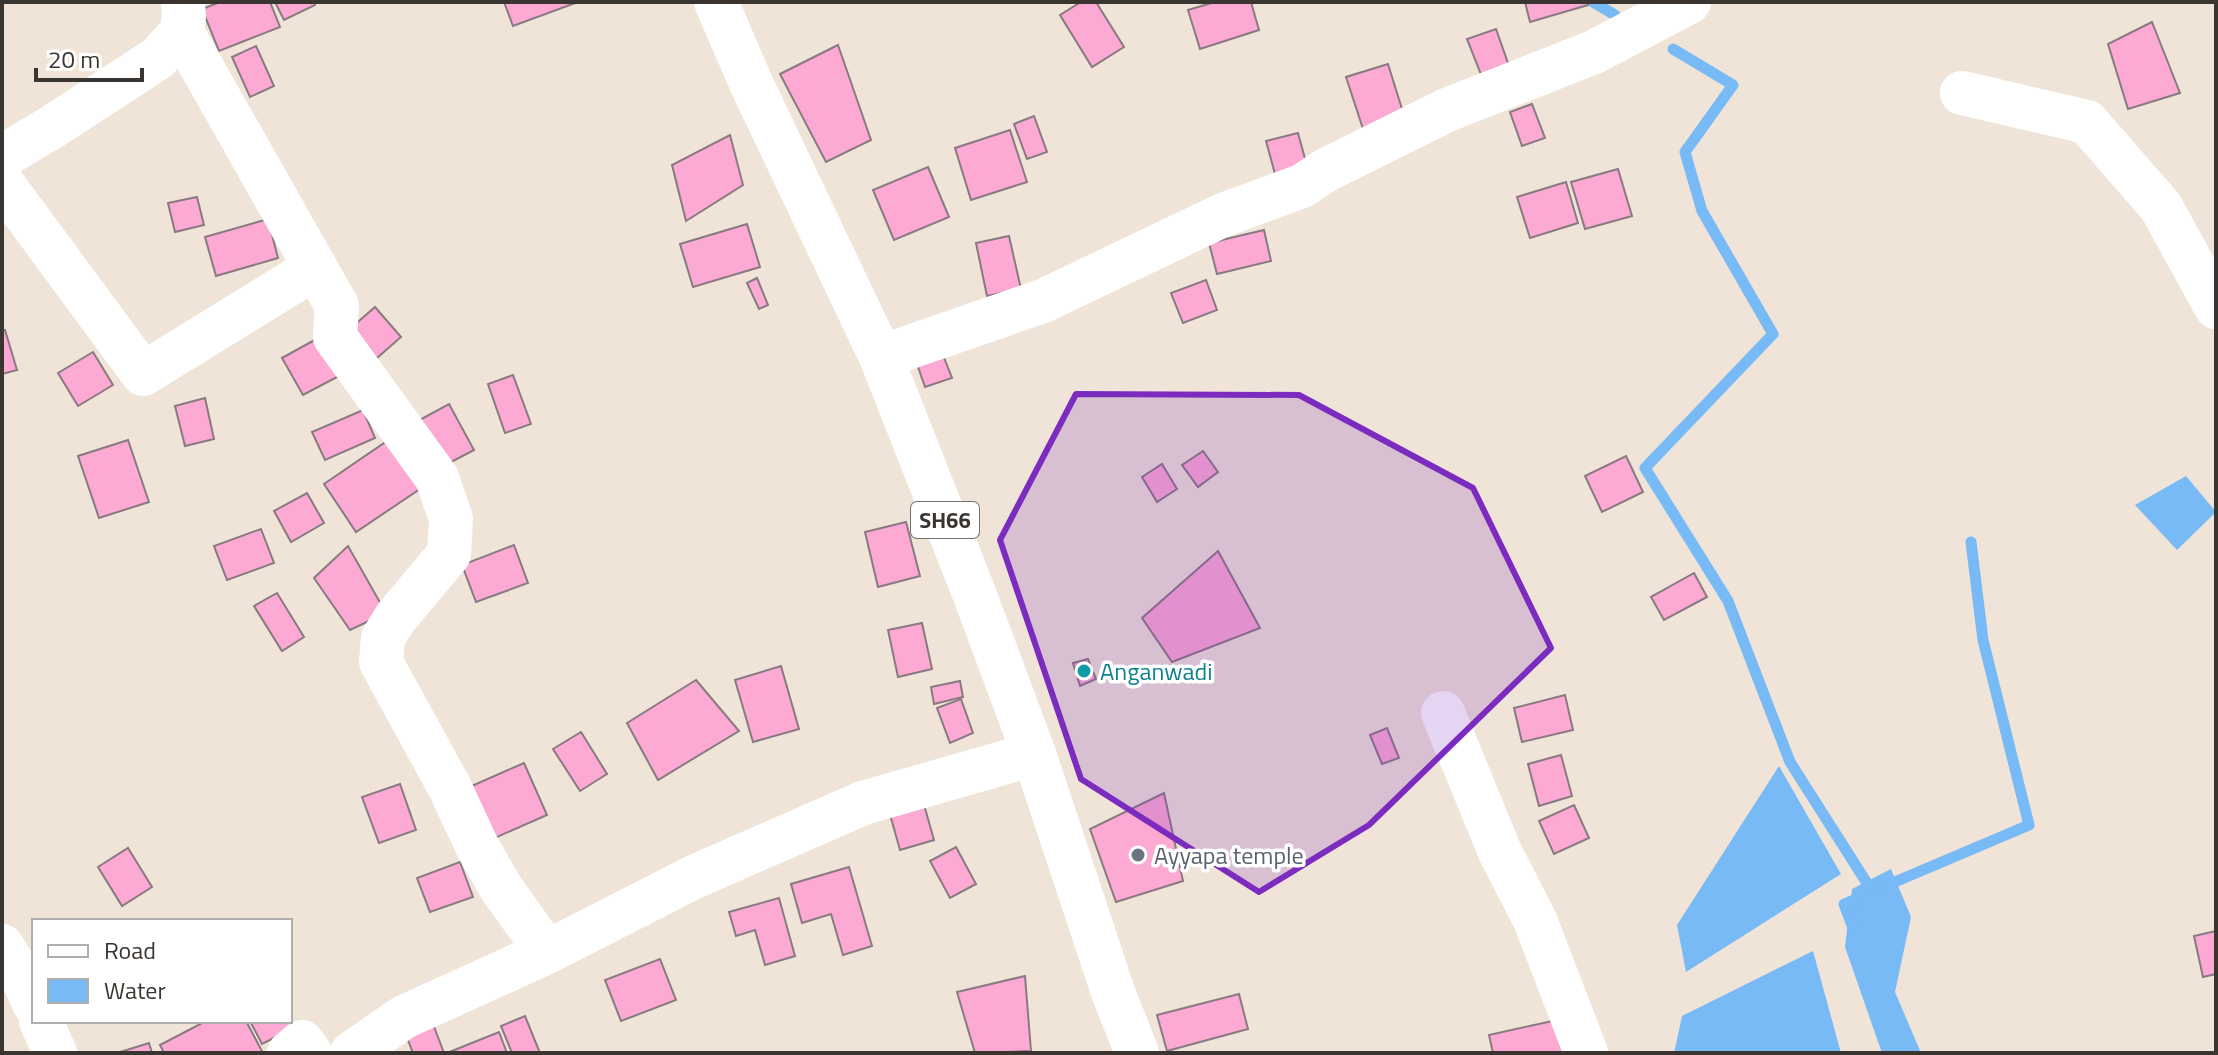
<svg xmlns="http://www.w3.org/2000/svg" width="2218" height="1055" font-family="'Titillium Web',sans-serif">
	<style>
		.water { fill: #78baf6 }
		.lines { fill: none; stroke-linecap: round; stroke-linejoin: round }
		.stream { stroke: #78baf6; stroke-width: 11 }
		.building { fill: #fca9d3; stroke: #887a80; stroke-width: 2 }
		.minor { stroke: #fff; stroke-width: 44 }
		.major { stroke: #fff; stroke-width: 44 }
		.marked { fill: #7b2cbf; fill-opacity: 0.2; stroke: #7b2cbf; stroke-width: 6; stroke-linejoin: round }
		.culture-dot { fill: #0f9aa8; stroke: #fff; stroke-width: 3 }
		.worship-dot { fill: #6b7280; stroke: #fff; stroke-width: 3 }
		.labels { text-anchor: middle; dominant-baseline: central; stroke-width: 7; stroke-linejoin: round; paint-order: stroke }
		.shield { fill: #fff; stroke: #75726e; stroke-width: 2 }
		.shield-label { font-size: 22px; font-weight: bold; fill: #3a3530 }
		.culture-label { font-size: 24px; fill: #0d838f; stroke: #fff; text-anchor: start }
		.worship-label { font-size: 24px; fill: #5b616d; stroke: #fff; text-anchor: start }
	</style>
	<rect width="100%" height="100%" fill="#f0e4d8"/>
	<g class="water">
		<path d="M 2186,476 L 2216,512 L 2177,550 L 2135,505 Z"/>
		<path d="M 1779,766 L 1841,874 L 1686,972 L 1677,925 Z"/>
		<path d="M 1891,869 L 1911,917 L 1895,992 L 1921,1053 L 1882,1053 L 1845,947 L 1852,889 Z"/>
		<path d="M 1813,951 L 1841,1053 L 1674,1053 L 1682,1016 Z"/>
	</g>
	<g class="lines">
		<g class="stream">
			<path d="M 1593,2 L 1615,15"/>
			<path d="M 1673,49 L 1733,85 L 1685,152 L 1702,211 L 1773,334 L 1645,468 L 1728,601 L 1790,762 L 1872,891"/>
			<path d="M 1883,887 L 2029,825 L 1983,640 L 1971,542"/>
			<path d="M 1853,928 L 1844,904 L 1864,896"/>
		</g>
	</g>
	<g class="building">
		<path d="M 220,2 L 270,2 L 280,27 L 219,51 L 202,9 Z"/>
		<path d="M 275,2 L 314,2 L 315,5 L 284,20 Z"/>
		<path d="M 504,2 L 578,2 L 513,26 Z"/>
		<path d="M 1081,2 L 1096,2 L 1124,47 L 1092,67 L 1060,15 Z"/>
		<path d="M 1215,2 L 1251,2 L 1259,30 L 1200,49 L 1188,10 Z"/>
		<path d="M 1525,2 L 1587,2 L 1588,5 L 1530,22 Z"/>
		<path d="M 2152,22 L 2180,93 L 2128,109 L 2108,44 Z"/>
		<path d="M 1496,29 L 1509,66 L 1482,77 L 1467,39 Z"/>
		<path d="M 838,45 L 871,140 L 826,162 L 780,74 Z"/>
		<path d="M 256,46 L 274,86 L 250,97 L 232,57 Z"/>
		<path d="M 1388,64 L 1407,125 L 1366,138 L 1346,77 Z"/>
		<path d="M 1532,104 L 1545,138 L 1522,146 L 1510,112 Z"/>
		<path d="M 1034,116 L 1047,152 L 1027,159 L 1014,124 Z"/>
		<path d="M 1010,130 L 1027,182 L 971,200 L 955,148 Z"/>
		<path d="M 1298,133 L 1307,166 L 1275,174 L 1266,141 Z"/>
		<path d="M 730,135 L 743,185 L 686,221 L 672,165 Z"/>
		<path d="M 928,167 L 949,217 L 894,240 L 873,190 Z"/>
		<path d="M 1618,169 L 1632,216 L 1585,229 L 1571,182 Z"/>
		<path d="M 1566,182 L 1578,223 L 1530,238 L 1517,197 Z"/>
		<path d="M 197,197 L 204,225 L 175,232 L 168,203 Z"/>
		<path d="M 268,219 L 278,258 L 216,276 L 205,237 Z"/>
		<path d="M 747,224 L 760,267 L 693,287 L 680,244 Z"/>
		<path d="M 1264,230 L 1271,261 L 1217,274 L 1209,243 Z"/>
		<path d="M 1009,236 L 1021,289 L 987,296 L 976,243 Z"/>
		<path d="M 757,278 L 768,305 L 759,309 L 747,283 Z"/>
		<path d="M 1206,280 L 1217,310 L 1183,323 L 1171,293 Z"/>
		<path d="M 375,307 L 401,337 L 369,365 L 343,335 Z"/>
		<path d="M 5,330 L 17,370 L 2,374 L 2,331 Z"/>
		<path d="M 320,337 L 339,376 L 303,395 L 282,358 Z"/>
		<path d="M 93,352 L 113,385 L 78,406 L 58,373 Z"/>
		<path d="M 943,355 L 952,378 L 925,387 L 917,364 Z"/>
		<path d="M 513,375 L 531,424 L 505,433 L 488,384 Z"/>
		<path d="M 205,398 L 214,439 L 185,446 L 175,406 Z"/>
		<path d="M 449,404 L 474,450 L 438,469 L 414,423 Z"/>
		<path d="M 363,410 L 375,438 L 325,460 L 312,432 Z"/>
		<path d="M 390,439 L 423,487 L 356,532 L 324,484 Z"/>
		<path d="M 128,440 L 149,502 L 99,518 L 78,456 Z"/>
		<path d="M 1203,451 L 1218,472 L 1198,487 L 1182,465 Z"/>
		<path d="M 1626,456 L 1643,492 L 1602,512 L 1585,476 Z"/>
		<path d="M 1162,464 L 1177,489 L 1157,502 L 1142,477 Z"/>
		<path d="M 307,493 L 324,523 L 291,542 L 274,511 Z"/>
		<path d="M 906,522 L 920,576 L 878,587 L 865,532 Z"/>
		<path d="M 261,529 L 274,563 L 227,580 L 214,546 Z"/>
		<path d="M 514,545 L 528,583 L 476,602 L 462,565 Z"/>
		<path d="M 348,546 L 386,613 L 350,630 L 314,578 Z"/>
		<path d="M 1218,551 L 1260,628 L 1172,662 L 1142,618 Z"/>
		<path d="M 1694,573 L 1707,597 L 1664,620 L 1651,597 Z"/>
		<path d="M 277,593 L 304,637 L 282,651 L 254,606 Z"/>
		<path d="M 922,623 L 932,669 L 898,677 L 888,630 Z"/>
		<path d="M 1088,659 L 1096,679 L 1080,686 L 1073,663 Z"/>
		<path d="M 781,666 L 799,729 L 753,742 L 735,680 Z"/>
		<path d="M 696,680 L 739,731 L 658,780 L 627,723 Z"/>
		<path d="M 960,681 L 963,697 L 934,704 L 931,687 Z"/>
		<path d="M 1565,695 L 1573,730 L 1522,742 L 1514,708 Z"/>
		<path d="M 961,699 L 973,733 L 950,743 L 937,708 Z"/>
		<path d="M 1387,728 L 1399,758 L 1382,764 L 1370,735 Z"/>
		<path d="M 581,732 L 607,774 L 580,791 L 553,749 Z"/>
		<path d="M 1561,755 L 1572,796 L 1539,806 L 1528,764 Z"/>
		<path d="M 524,763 L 547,815 L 481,844 L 458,792 Z"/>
		<path d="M 400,784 L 416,830 L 379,843 L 362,797 Z"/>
		<path d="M 1164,793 L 1183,881 L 1116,902 L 1090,829 Z"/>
		<path d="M 921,794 L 934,840 L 900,850 L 887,804 Z"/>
		<path d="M 1574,805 L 1589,838 L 1554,854 L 1539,821 Z"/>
		<path d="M 956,847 L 976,884 L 950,898 L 930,861 Z"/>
		<path d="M 128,848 L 152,887 L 122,906 L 98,867 Z"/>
		<path d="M 460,862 L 473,897 L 430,912 L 417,878 Z"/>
		<path d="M 849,867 L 872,946 L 843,955 L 831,914 L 802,923 L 791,884 Z"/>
		<path d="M 779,898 L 795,956 L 765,965 L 755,930 L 736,936 L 729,912 Z"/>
		<path d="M 2216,931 L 2216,974 L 2203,977 L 2194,936 Z"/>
		<path d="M 660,959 L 676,1000 L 621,1021 L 605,980 Z"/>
		<path d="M 1025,976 L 1031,1051 L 975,1053 L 957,992 Z"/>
		<path d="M 1239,994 L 1248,1029 L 1167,1051 L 1157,1015 Z"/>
		<path d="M 525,1016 L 540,1053 L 512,1053 L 501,1026 Z"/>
		<path d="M 290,1019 L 294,1028 L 262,1044 L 250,1021 L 290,1021 Z"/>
		<path d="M 1557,1020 L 1565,1053 L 1493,1053 L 1489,1035 Z"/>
		<path d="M 206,1021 L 246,1021 L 263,1053 L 164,1053 L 160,1045 Z"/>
		<path d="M 433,1024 L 444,1053 L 413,1053 L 406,1035 Z"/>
		<path d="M 499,1032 L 507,1053 L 447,1053 Z"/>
		<path d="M 149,1043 L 152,1053 L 117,1053 Z"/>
	</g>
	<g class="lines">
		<g class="minor">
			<path d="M 182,32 L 337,306 L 335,337 L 437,478 L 451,519 L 449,554 L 396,617 L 383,638 L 381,662 L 450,788 L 477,846 L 501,888 L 547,952"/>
			<path d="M 1962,93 L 2087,122 L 2161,207 L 2216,307"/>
			<path d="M 2,157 L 52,127 L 158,58 L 182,32 L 184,16 L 183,4"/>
			<path d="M 2,183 L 143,374 L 315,268"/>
			<path d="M 881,357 L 1043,301 L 1223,215 L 1302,186 L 1326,170 L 1447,110 L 1594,52 L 1689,2"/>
			<path d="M 1443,713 L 1500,852 L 1535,920 L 1586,1053"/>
			<path d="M 2,946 L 26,985 L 34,1003"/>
			<path d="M 41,1021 L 55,1053"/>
			<path d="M 289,1053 L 302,1042 L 310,1053"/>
			<path d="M 352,1053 L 404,1017 L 547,952 L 694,877 L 863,803 L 1034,754"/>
		</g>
		<path class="major" d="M 716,2 L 751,83 L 881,357 L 974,593 L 1034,754 L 1113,992 L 1137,1053"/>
	</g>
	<path class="marked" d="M 1076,394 L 1299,395 L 1473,488 L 1551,648 L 1369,825 L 1259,892 L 1081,779 L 1000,540 Z"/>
	<circle class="culture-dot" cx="1084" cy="671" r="8"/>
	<circle class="worship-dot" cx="1138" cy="855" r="8"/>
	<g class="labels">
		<rect class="shield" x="911" y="502" width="68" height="36" rx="6"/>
		<g class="shield-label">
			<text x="945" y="520">SH66</text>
		</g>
		<g class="culture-label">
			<text x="1100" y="671">Anganwadi</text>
		</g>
		<g class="worship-label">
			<text x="1154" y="855">Ayyapa temple</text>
		</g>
	</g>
	<rect width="2218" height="1055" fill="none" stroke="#3a3530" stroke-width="8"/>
	<rect x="32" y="919" width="260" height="104" fill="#ffffff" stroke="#b0aeac" stroke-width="2"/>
	<rect x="48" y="945" width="40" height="12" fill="#ffffff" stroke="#b0aeac" stroke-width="2"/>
	<text x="104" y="959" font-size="24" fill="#3a3530">Road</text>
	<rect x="48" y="979" width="40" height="24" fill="#78baf6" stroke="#b0aeac" stroke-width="2"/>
	<text x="104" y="999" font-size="24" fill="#3a3530">Water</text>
	<path d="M36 68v12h106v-12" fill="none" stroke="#3a3530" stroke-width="4"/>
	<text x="48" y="68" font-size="24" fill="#3a3530" stroke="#ffffff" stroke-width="6" paint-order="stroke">20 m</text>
</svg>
